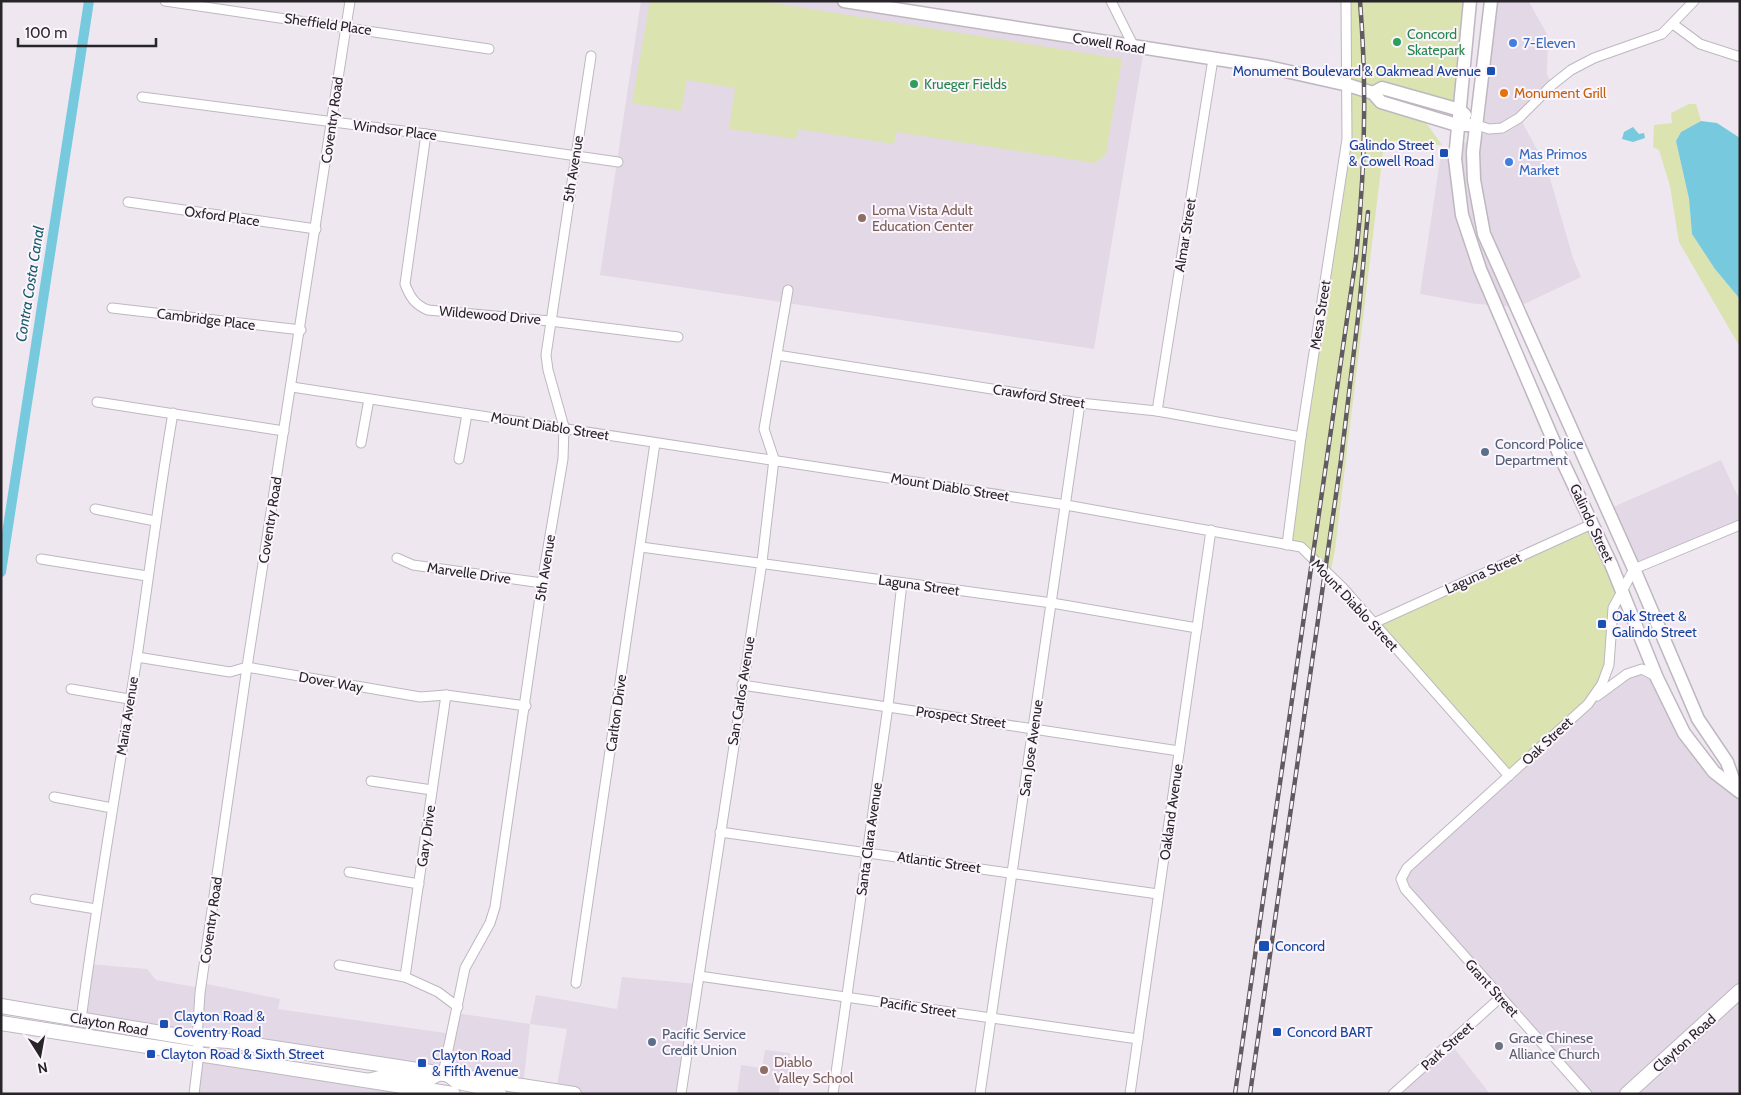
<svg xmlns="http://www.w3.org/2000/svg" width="1741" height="1095" font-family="Cabin,sans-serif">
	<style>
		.built { fill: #e3d8e5 }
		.green { fill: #dbe3b0 }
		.water { fill: #77cade }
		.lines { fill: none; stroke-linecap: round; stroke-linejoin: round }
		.canal { stroke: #77cade; stroke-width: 10 }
		.street-casing { stroke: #beb7c0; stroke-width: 11 }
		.secondary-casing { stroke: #beb7c0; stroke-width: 15 }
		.primary-casing { stroke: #beb7c0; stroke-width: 16 }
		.street { stroke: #fff; stroke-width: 9 }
		.secondary { stroke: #fff; stroke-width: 12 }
		.primary { stroke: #fff; stroke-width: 14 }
		.rail-casing { stroke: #5f5b60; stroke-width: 4.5 }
		.rail { stroke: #fcf5fd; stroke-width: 2.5; stroke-dasharray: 8; stroke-linecap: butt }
		.leisure-dot { fill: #2e9e5b; stroke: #fcf5fd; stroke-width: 2 }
		.shop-dot { fill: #3f7fe0; stroke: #fcf5fd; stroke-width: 2 }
		.transit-dot { fill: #1a4fb4; stroke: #fcf5fd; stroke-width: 2 }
		.food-dot { fill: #e8710a; stroke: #fcf5fd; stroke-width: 2 }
		.education-dot { fill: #8d6e63; stroke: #fcf5fd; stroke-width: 2 }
		.service-dot { fill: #5c6f8a; stroke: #fcf5fd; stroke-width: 2 }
		.worship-dot { fill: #6b7280; stroke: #fcf5fd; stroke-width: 2 }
		.labels { text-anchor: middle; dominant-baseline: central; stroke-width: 4; stroke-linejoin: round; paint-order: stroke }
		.street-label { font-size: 14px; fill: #282529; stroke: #fcf5fd }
		.leisure-label { font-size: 14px; fill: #27864d; stroke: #fcf5fd; text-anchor: start }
		.shop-label { font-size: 14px; fill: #366cbe; stroke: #fcf5fd; text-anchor: start }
		.transit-label { font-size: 14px; fill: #164399; stroke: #fcf5fd; text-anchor: start }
		.food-label { font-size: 14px; fill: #c56008; stroke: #fcf5fd; text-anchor: start }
		.education-label { font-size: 14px; fill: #785e54; stroke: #fcf5fd; text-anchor: start }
		.service-label { font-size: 14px; fill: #4e5e75; stroke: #fcf5fd; text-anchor: start }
		.worship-label { font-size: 14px; fill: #5b616d; stroke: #fcf5fd; text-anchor: start }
		.water-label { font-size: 15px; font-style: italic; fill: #185d6b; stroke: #fcf5fd }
	</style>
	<rect width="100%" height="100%" fill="#eee7f0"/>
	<g class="built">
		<path d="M 641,1 L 844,1 L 1144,49 L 1094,349 L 600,275 Z"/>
		<path d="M 1494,1 L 1529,2 L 1548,36 L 1547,74 L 1552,85 L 1520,118 L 1547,168 L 1573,258 L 1581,277 L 1518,307 L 1476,304 L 1420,294 L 1441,153 L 1495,129 L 1477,125 Z"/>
		<path d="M 1721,460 L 1740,501 L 1740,525 L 1634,569 L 1606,510 Z"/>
		<path d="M 1642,669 L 1657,678 L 1684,733 L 1740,792 L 1740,1094 L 1587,1094 L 1405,889 L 1407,868 L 1588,704 Z"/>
		<path d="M 88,964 L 147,969 L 156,980 L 201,988 L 202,983 L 280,999 L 278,1009 L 452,1034 L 456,1013 L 530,1024 L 536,995 L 617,1009 L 622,977 L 698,984 L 681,1094 L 574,1094 L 556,1091 L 567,1029 L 530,1024 L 523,1086 L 81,1020 Z"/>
		<path d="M 1450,1043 L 1490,1094 L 1393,1094 Z"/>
		<path d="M 765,1050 L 790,1053 L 788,1074 L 781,1073 L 779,1094 L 737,1094 L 741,1065 L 762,1068 Z"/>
		<path d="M 199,1053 L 418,1094 L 194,1094 Z"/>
	</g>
	<g class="green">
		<path d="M 650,1 L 760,1 L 1122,59 L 1106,154 L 1095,163 L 896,132 L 894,144 L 798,129 L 796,139 L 729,129 L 735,88 L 687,80 L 681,111 L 632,103 Z"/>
		<path d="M 1346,1 L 1470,1 L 1460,110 L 1382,88 L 1373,93 L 1409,116 L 1427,124 L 1442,145 C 1420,144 1405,136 1384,144 L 1335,550 L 1330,575 L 1301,547 L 1287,545 L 1347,139 Z"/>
		<path d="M 1689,104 L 1696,104 L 1701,121 L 1681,132 L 1676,141 L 1689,200 L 1692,234 L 1715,269 L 1740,299 L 1740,347 L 1679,242 L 1670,186 L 1659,150 L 1653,147 L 1654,125 L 1672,123 L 1671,113 Z"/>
		<path d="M 1592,524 L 1622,592 L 1613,608 L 1609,665 L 1588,704 L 1509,776 L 1374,623 Z"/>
	</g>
	<g class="water">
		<path d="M 1701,121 L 1717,123 L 1740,138 L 1740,299 L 1715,269 L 1692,234 L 1689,199 L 1676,141 L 1681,132 Z"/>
		<path d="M 1633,127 L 1639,134 L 1644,133 L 1645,138 L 1633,142 L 1622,139 L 1624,132 Z"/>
	</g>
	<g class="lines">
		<path class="canal" d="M 1,572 L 89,1"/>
		<g class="street-casing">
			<g id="street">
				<path d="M 165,1 L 489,49"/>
				<path d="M 1111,1 L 1134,47"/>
				<path d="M 1673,24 L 1700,44 L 1740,57"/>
				<path d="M 142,97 L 426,134 L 618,162"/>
				<path d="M 1477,125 L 1489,129 L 1502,128 L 1519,118 L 1552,85 L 1571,70 L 1594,58 L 1662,34 L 1694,1"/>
				<path d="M 426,134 L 405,284 C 410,297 415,305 428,310 L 550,321 L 678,337"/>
				<path d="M 128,202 L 316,229"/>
				<path d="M 112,308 L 301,330"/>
				<path d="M 777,355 L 1080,403 L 1157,411 L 1301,437"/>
				<path d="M 292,387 L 1066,505 L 1301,547 L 1343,588 L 1509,776"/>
				<path d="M 97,402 L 284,431"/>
				<path d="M 1157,411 L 1213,59"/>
				<path d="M 361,443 L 369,399"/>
				<path d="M 459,459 L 467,414"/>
				<path d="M 95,509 L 155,521"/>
				<path d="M 1287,545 L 1301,437 L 1347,139 L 1346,1"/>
				<path d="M 641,547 L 1052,603 L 1197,628"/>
				<path d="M 397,558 L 413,565 L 542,583"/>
				<path d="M 41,559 L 147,576"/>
				<path d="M 1374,623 L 1592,524"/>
				<path d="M 137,657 L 230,672 L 247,667 L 420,697 L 446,695 L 526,706"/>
				<path d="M 742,685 L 1179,751"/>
				<path d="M 71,689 L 129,699"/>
				<path d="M 1597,696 L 1627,674 L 1642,669 L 1657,677"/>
				<path d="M 371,781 L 432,790"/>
				<path d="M 54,797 L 112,808"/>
				<path d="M 720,832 L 1158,894"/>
				<path d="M 349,872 L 419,884"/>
				<path d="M 35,899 L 96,909"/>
				<path d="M 339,965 L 405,977 L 438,992 L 458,1007"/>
				<path d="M 699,976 L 1138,1039"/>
				<path d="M 405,977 L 446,695"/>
				<path d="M 576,983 L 655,443"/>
				<path d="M 81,1020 C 97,898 118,778 137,657 C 149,575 159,494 173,413"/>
				<path d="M 443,1074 L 465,968 L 490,923 L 495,907 L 542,583 L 563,459 L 564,427 L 548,370 L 546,355 L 591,56"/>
				<path d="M 446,1076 L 456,1084 L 502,1094"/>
				<path d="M 369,1078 L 385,1074 L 430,1081 L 443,1074"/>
				<path d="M 194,1094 L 199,1053 L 197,1039 L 200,993 L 247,667 L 350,1"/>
				<path d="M 681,1094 L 762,562 L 774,459 L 764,429 L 788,290"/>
				<path d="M 833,1094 L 888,706 L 902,583"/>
				<path d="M 980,1094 L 1080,403"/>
				<path d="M 1130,1094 L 1211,530"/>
				<path d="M 1393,1094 L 1501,997"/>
				<path d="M 1587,1094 L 1405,889 L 1401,879 L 1407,868 L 1588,704 L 1602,684 L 1609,665 L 1613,608 L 1634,569 L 1740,525"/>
			</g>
		</g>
		<g class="secondary-casing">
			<g id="secondary">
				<path d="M 844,1 L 1268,67 L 1348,85 L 1373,93 L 1381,102 L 1457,125 L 1477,125"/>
				<path d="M 1470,1 L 1455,159 L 1462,215 L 1480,269 L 1560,456 L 1611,564 L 1657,678 L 1684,733 L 1714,772 L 1740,792"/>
				<path d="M 1491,1 L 1473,152 L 1474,180 L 1484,234 L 1634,569 L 1698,719 L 1727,762 L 1736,787"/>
				<path d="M 1373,93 L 1382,88 L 1460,110 L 1465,115"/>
			</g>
		</g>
		<g class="primary-casing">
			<g id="primary">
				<path d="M 1,1006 L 197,1039 L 229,1041 L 574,1094"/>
				<path d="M 1,1023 L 453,1094"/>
				<path d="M 1627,1094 L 1740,991"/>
			</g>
		</g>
		<use href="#street" class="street"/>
		<use href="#secondary" class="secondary"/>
		<use href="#primary" class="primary"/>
		<g class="rail-casing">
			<g id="rail">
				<path d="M 1235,1094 L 1356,257 C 1365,172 1367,87 1360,1"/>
				<path d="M 1250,1094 L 1341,460 L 1359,309 L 1368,212"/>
			</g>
		</g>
		<use href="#rail" class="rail"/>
	</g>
	<g class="leisure-dot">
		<circle cx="1397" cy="42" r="5"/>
		<circle cx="914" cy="84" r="5"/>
	</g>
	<g class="shop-dot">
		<circle cx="1513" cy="43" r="5"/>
		<circle cx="1509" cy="162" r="5"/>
	</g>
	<g class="transit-dot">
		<rect x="1486" y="66" width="10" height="10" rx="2.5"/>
		<rect x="1439" y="148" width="10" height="10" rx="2.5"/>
		<rect x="1597" y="619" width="10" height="10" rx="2.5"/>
		<rect x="1258" y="940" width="12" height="12" rx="2.5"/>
		<rect x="159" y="1019" width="10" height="10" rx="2.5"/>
		<rect x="1272" y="1027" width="10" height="10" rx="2.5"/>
		<rect x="146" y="1049" width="10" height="10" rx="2.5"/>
		<rect x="417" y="1058" width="10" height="10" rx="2.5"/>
	</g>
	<circle class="food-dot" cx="1504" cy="93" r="5"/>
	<g class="education-dot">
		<circle cx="862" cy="218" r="5"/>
		<circle cx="764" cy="1070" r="5"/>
	</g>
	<g class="service-dot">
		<circle cx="1485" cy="452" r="5"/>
		<circle cx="652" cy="1042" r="5"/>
	</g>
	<circle class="worship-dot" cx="1499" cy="1046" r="5"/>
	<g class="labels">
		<g class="street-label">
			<text transform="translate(328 24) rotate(8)">Sheffield Place</text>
			<text transform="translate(1109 43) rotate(9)">Cowell Road</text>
			<text transform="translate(332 120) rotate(-82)">Coventry Road</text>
			<text transform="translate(395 130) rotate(7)">Windsor Place</text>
			<text transform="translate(573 169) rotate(-81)">5th Avenue</text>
			<text transform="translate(222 216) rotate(8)">Oxford Place</text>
			<text transform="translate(1185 235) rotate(-81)">Almar Street</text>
			<text transform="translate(490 315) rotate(5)">Wildewood Drive</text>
			<text transform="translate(1320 315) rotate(-81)">Mesa Street</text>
			<text transform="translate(206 319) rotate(7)">Cambridge Place</text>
			<text transform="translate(1039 396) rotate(9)">Crawford Street</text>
			<text transform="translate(550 426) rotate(9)">Mount Diablo Street</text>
			<text transform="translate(950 487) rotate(9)">Mount Diablo Street</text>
			<text transform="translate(270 520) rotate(-81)">Coventry Road</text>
			<text transform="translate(1592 523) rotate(65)">Galindo Street</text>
			<text transform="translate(545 568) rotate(-81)">5th Avenue</text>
			<text transform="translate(469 573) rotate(8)">Marvelle Drive</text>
			<text transform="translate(1483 573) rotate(-24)">Laguna Street</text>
			<text transform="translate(919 585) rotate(8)">Laguna Street</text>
			<text transform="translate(1355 605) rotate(47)">Mount Diablo Street</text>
			<text transform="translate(331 682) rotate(10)">Dover Way</text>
			<text transform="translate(741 691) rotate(-81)">San Carlos Avenue</text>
			<text transform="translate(616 713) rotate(-82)">Carlton Drive</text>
			<text transform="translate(127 716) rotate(-81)">Maria Avenue</text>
			<text transform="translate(961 717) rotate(8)">Prospect Street</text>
			<text transform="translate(1547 741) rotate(-43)">Oak Street</text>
			<text transform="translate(1031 748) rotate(-82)">San Jose Avenue</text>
			<text transform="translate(1171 812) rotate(-82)">Oakland Avenue</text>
			<text transform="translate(426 836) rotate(-82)">Gary Drive</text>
			<text transform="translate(869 839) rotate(-82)">Santa Clara Avenue</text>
			<text transform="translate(939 862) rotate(8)">Atlantic Street</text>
			<text transform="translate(211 920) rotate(-82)">Coventry Road</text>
			<text transform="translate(1492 988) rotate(48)">Grant Street</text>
			<text transform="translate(918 1007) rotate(8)">Pacific Street</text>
			<text transform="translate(109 1024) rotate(10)">Clayton Road</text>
			<text transform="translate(1684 1043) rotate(-42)">Clayton Road</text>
			<text transform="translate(1447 1046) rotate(-42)">Park Street</text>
		</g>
		<g class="leisure-label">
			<text x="1407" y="34">Concord<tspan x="1407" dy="16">Skatepark</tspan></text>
			<text x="924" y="84">Krueger Fields</text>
		</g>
		<g class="shop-label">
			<text x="1523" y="43">7-Eleven</text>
			<text x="1519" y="154">Mas Primos<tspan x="1519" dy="16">Market</tspan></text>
		</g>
		<g class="transit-label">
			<text x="1481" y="71" text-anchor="end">Monument Boulevard &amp; Oakmead Avenue</text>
			<text x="1434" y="145" text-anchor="end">Galindo Street<tspan x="1434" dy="16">&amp; Cowell Road</tspan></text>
			<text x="1612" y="616">Oak Street &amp;<tspan x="1612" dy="16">Galindo Street</tspan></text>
			<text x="1275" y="946">Concord</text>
			<text x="174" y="1016">Clayton Road &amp;<tspan x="174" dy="16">Coventry Road</tspan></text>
			<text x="1287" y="1032">Concord BART</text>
			<text x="161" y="1054">Clayton Road &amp; Sixth Street</text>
			<text x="432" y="1055">Clayton Road<tspan x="432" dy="16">&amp; Fifth Avenue</tspan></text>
		</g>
		<g class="food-label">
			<text x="1514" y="93">Monument Grill</text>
		</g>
		<g class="education-label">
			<text x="872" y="210">Loma Vista Adult<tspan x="872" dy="16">Education Center</tspan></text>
			<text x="774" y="1062">Diablo<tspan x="774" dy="16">Valley School</tspan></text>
		</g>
		<g class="service-label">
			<text x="1495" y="444">Concord Police<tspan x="1495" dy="16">Department</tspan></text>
			<text x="662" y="1034">Pacific Service<tspan x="662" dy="16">Credit Union</tspan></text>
		</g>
		<g class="worship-label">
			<text x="1509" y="1038">Grace Chinese<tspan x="1509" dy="16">Alliance Church</tspan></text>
		</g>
		<g class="water-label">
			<text transform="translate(30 284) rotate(-81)">Contra Costa Canal</text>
		</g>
	</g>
	<rect width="1741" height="1095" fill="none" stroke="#282529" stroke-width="5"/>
	<g transform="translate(40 1055) rotate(169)" stroke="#fcf5fd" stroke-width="4" paint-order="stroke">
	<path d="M0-4L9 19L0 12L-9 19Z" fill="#282529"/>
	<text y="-8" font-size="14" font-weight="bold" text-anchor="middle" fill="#282529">N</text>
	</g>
	<path d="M18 38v8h138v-8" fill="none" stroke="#282529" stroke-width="2.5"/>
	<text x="25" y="38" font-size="15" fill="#282529" stroke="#fcf5fd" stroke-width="4" paint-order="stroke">100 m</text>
</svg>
